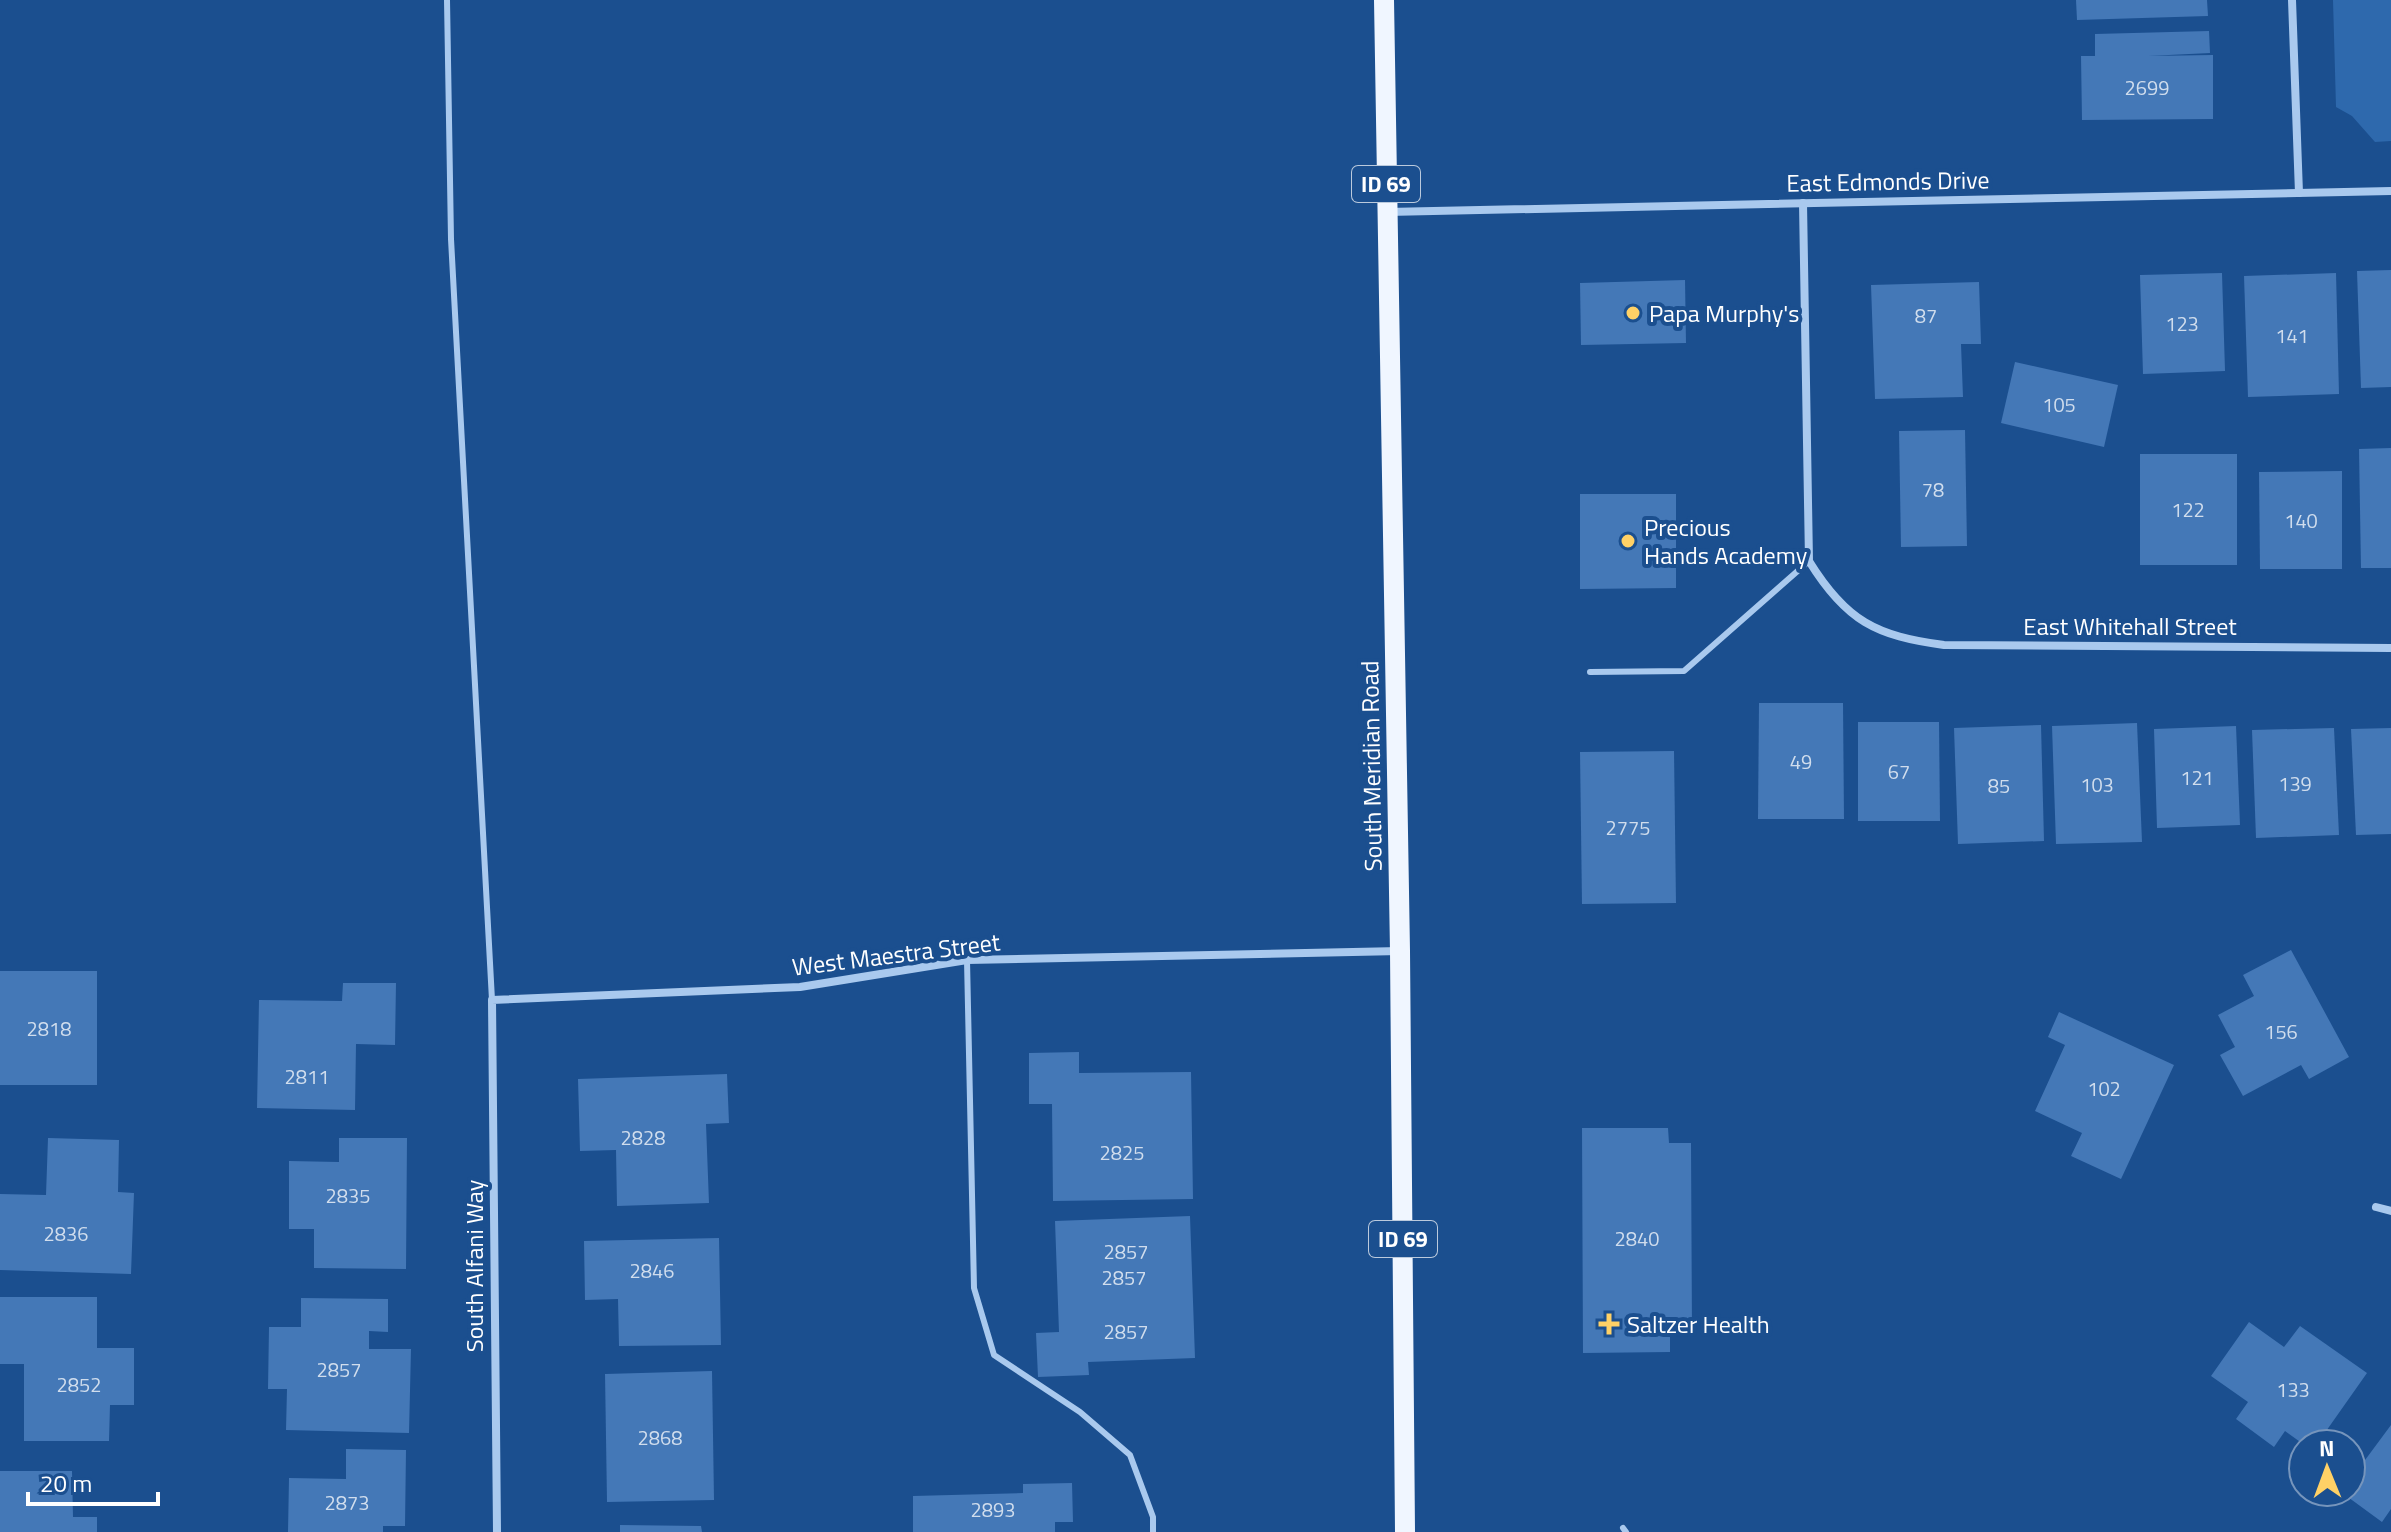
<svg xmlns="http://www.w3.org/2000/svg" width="2391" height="1532" font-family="'Titillium Web',sans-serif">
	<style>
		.green { fill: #2e69ad }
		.building { fill: #4478b7 }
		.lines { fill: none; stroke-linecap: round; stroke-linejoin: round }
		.lane { stroke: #a9c9ee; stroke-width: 6 }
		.street { stroke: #a9c9ee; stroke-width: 8 }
		.primary { stroke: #f0f6ff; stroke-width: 20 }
		.poi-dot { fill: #ffd166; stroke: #1b4f8f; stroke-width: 3 }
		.labels { text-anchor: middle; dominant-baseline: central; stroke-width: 8; stroke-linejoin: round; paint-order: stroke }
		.number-label { font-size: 20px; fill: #d0dded }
		.shield { fill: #1b4f8f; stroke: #bbcadd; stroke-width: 2 }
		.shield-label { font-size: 22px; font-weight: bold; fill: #fff }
		.street-label { font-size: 24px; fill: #fff; stroke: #1b4f8f }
		.poi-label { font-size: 24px; fill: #fff; stroke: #1b4f8f; text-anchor: start }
	</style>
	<rect width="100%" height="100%" fill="#1b4f8f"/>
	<path class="green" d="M 2333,0 L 2391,0 L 2391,141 L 2375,142 L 2352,116 L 2336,107 Z"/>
	<g class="building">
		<path d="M 2076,0 L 2207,0 L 2208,16 L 2077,20 Z"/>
		<path d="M 2209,31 L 2210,53 L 2148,56 L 2213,55 L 2213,119 L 2082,120 L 2081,56 L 2095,56 L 2095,34 Z"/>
		<path d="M 2391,270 L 2391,387 L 2361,388 L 2357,271 Z"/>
		<path d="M 2222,273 L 2225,371 L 2143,374 L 2140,275 Z"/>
		<path d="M 2336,273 L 2339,394 L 2248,397 L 2244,276 Z"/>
		<path d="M 1685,280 L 1686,343 L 1581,345 L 1580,283 Z"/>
		<path d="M 1979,282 L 1981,344 L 1961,344 L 1963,397 L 1875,399 L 1871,285 Z"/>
		<path d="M 2015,362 L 2118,385 L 2104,447 L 2001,423 Z"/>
		<path d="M 1965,430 L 1967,546 L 1901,547 L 1899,431 Z"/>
		<path d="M 2391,448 L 2391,568 L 2361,568 L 2359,449 Z"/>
		<rect x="2140" y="454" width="97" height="111"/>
		<path d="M 2342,471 L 2342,569 L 2260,569 L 2259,472 Z"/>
		<path d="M 1580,494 L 1676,494 L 1676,588 L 1580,589 Z"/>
		<path d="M 1759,703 L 1843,703 L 1844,819 L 1758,819 Z"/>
		<path d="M 1858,722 L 1939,722 L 1940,821 L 1858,821 Z"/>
		<path d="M 2137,723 L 2142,842 L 2056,844 L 2052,726 Z"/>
		<path d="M 2041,725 L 2044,841 L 1958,844 L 1954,728 Z"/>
		<path d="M 2236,726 L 2240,825 L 2157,828 L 2154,729 Z"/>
		<path d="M 2334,728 L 2339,835 L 2256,838 L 2252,730 Z"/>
		<path d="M 2391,728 L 2391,834 L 2356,835 L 2351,729 Z"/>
		<path d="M 1674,751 L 1676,903 L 1582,904 L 1580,752 Z"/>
		<path d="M 2291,950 L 2349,1057 L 2309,1079 L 2301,1065 L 2243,1096 L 2220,1055 L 2235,1047 L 2218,1015 L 2254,996 L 2243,975 Z"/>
		<rect x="0" y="971" width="97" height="114"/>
		<path d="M 343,983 L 396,983 L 395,1045 L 356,1044 L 355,1110 L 257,1108 L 259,1000 L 342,1001 Z"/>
		<path d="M 2059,1012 L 2174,1065 L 2121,1179 L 2071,1156 L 2082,1133 L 2035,1111 L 2065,1045 L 2048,1037 Z"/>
		<path d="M 1079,1052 L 1079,1073 L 1191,1072 L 1193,1199 L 1053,1201 L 1052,1104 L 1029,1104 L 1029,1053 Z"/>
		<path d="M 727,1074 L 729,1123 L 706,1124 L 709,1203 L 617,1206 L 616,1150 L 580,1151 L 578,1079 Z"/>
		<path d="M 1582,1128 L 1668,1128 L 1669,1143 L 1691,1143 L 1692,1333 L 1670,1333 L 1670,1352 L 1583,1353 Z"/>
		<path d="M 48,1138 L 119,1140 L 118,1192 L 134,1193 L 131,1274 L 0,1270 L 0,1194 L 46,1195 Z"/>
		<path d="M 339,1138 L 407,1138 L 406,1269 L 314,1268 L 314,1229 L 289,1229 L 289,1161 L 339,1162 Z"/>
		<path d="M 1190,1216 L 1195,1358 L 1088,1362 L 1089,1375 L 1038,1377 L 1036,1333 L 1059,1332 L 1055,1221 Z"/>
		<path d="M 719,1238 L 721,1345 L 619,1346 L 618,1299 L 585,1300 L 584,1241 Z"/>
		<path d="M 0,1297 L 97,1297 L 97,1348 L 134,1348 L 134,1405 L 110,1405 L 109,1441 L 24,1441 L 24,1364 L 0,1364 Z"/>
		<path d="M 301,1298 L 388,1299 L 388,1332 L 369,1331 L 369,1349 L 411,1349 L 409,1433 L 286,1430 L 287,1389 L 268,1389 L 269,1327 L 301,1327 Z"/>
		<path d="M 2249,1322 L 2284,1347 L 2300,1326 L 2367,1373 L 2317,1444 L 2303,1444 L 2285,1431 L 2274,1447 L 2236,1419 L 2248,1402 L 2211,1376 Z"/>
		<path d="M 712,1371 L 714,1500 L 607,1502 L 605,1374 Z"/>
		<path d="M 2391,1425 L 2391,1509 L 2382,1522 L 2341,1492 L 2351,1492 L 2351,1479 Z"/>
		<path d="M 346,1449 L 406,1450 L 405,1526 L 383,1526 L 383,1532 L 288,1532 L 289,1478 L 346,1479 Z"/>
		<path d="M 0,1471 L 72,1471 L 73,1517 L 97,1517 L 97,1532 L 0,1532 Z"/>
		<path d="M 1072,1483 L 1073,1522 L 1055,1522 L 1055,1532 L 913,1532 L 913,1496 L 1023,1493 L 1023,1484 Z"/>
		<path d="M 620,1525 L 701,1526 L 702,1532 L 620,1532 Z"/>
	</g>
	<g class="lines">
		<g class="lane">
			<path d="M 447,0 L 451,239 L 492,1000"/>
			<path d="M 1590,672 L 1684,671 L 1809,561"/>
			<path d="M 967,960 L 974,1288 L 994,1355 L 1080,1412 L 1130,1455 L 1153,1517 L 1153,1532"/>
			<path d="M 1623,1528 L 1626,1532"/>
		</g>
		<g class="street">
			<path d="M 2292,0 L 2299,193"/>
			<path d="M 1803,203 L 1809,561 C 1846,621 1876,636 1944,645 L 2391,648"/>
			<path d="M 1387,212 L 2391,191"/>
			<path d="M 2376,1207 L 2391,1211"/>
			<path d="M 497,1532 L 492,1000 L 800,987 L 967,960 L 1400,951"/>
		</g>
		<path class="primary" d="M 1384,0 L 1400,951 L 1405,1532"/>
	</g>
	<g class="poi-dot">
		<circle cx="1633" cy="313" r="8"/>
		<circle cx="1628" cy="541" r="8"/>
		<path d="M1605 1312h8v8h8v8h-8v8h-8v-8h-8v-8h8z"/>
	</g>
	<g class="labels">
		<g class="number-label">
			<text x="2147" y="87">2699</text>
			<text x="1926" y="315">87</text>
			<text x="2182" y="323">123</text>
			<text x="2292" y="335">141</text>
			<text x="2059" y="404">105</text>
			<text x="1933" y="489">78</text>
			<text x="2188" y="509">122</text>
			<text x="2301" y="520">140</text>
			<text x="1801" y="761">49</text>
			<text x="1899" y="771">67</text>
			<text x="2197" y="777">121</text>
			<text x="2295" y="783">139</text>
			<text x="2097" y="784">103</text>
			<text x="1999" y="785">85</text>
			<text x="1628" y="827">2775</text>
			<text x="49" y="1028">2818</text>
			<text x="2281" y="1031">156</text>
			<text x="307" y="1076">2811</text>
			<text x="2104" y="1088">102</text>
			<text x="643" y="1137">2828</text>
			<text x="1122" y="1152">2825</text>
			<text x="348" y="1195">2835</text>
			<text x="66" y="1233">2836</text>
			<text x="1637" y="1238">2840</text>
			<text x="1126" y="1251">2857</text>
			<text x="652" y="1270">2846</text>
			<text x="1124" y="1277">2857</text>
			<text x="1126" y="1331">2857</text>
			<text x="339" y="1369">2857</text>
			<text x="79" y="1384">2852</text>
			<text x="2293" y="1389">133</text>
			<text x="660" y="1437">2868</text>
			<text x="347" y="1502">2873</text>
			<text x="993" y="1509">2893</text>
		</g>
		<g class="shield">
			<rect x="1352" y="166" width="68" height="36" rx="6"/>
			<rect x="1369" y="1221" width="68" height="36" rx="6"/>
		</g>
		<g class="shield-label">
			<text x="1386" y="184">ID 69</text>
			<text x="1403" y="1239">ID 69</text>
		</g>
		<g class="street-label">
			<text transform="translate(1888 181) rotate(-1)">East Edmonds Drive</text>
			<text x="2130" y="626">East Whitehall Street</text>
			<text transform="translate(1371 766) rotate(-91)">South Meridian Road</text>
			<text transform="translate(896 954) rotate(-7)">West Maestra Street</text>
			<text transform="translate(474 1266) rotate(-90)">South Alfani Way</text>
		</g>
		<g class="poi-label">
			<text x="1649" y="313">Papa Murphy's</text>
			<text x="1644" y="527">Precious<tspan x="1644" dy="28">Hands Academy</tspan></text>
			<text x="1627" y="1324">Saltzer Health</text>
		</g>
	</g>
	<g transform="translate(2327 1468) rotate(359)"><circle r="38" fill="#1b4f8f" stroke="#7695bc" stroke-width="2"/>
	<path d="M0-6L14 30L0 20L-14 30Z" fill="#ffd166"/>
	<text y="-12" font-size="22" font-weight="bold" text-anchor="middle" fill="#ffffff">N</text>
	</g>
	<path d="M28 1492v12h130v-12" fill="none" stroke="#ffffff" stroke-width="4"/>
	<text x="40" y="1492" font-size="24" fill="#ffffff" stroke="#1b4f8f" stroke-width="6" paint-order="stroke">20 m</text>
</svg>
